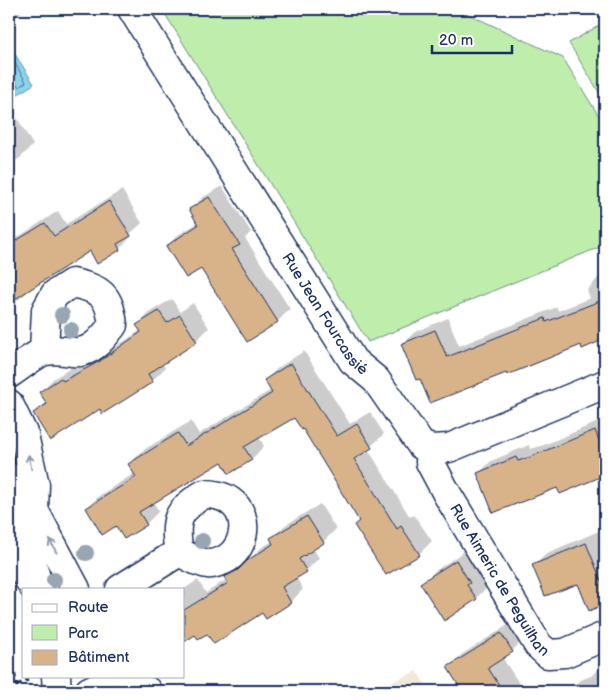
<svg xmlns="http://www.w3.org/2000/svg" width="614" height="700" font-family="'Balsamiq Sans',sans-serif">
	<style>
		.built { fill: #f3e8dc }
		.green { fill: #bfedac; stroke: #6d8e85 }
		.water { fill: #8ad3eb; stroke: #5e91b3 }
		.shadow { fill: #0003 }
		.lines { fill: none; stroke-linecap: round; stroke-linejoin: round }
		.shore { stroke: #477196; stroke-width: 1 }
		.building { fill: #d8b38a; stroke: #1b2f5e }
		.minor-casing { stroke: #1b2f5e; stroke-width: 31 }
		.tertiary-casing { stroke: #1b2f5e; stroke-width: 31 }
		.path { stroke: #1b2f5e; stroke-width: 3; stroke-dasharray: 5 4; stroke-linecap: butt }
		.minor { stroke: #fff; stroke-width: 28 }
		.tertiary { stroke: #fff; stroke-width: 28 }
		.tree { fill: #98a6b1 }
		.oneway { stroke: #8d97ae }
		.labels { text-anchor: middle; dominant-baseline: central; stroke-width: 4.5; stroke-linejoin: round; paint-order: stroke }
		.street-label { font-size: 15px; fill: #1b2f5e; stroke: #fff }
	</style>
	<rect width="100%" height="100%" fill="#fff"/>
	<filter id="ink" filterUnits="userSpaceOnUse"><feTurbulence type="fractalNoise" baseFrequency=".02" numOctaves="2"/><feDisplacementMap in="SourceGraphic" scale="10" xChannelSelector="R" yChannelSelector="G"/><feConvolveMatrix kernelMatrix="1 2 1 2 8 2 1 2 1" color-interpolation-filters="sRGB"/></filter>
	<g filter="url(#ink)">
		<path class="built" d="M 417,671 L 429,691 L 371,691 Z"/>
		<g class="green">
			<path d="M 162,9 L 457,9 L 563,58 L 605,126 L 605,245 L 368,342 Z"/>
			<path d="M 605,22 L 605,102 L 569,43 Z"/>
		</g>
		<path class="water" d="M 13,51 L 34,84 L 12,98 L 9,92 L 13,88 L 9,81 L 9,53 Z"/>
		<g class="shadow">
			<path d="M 9,9 L 22,9 L 23,10 L 9,24 Z"/>
			<path d="M 9,104 L 33,145 L 20,158 L 9,165 Z"/>
			<path d="M 222,186 L 251,232 L 245,238 L 290,309 L 278,321 L 248,340 L 201,267 L 167,246 L 179,234 L 198,223 L 190,210 L 202,198 Z"/>
			<path d="M 122,190 L 142,223 L 130,234 L 132,236 L 119,249 L 90,249 L 34,285 L 22,297 L 9,306 L 9,243 L 58,211 L 66,224 Z"/>
			<path d="M 605,275 L 605,338 L 583,347 L 582,344 L 506,371 L 421,377 L 402,344 L 415,332 L 448,318 L 459,346 L 557,307 L 558,311 L 590,298 L 587,290 L 599,277 Z"/>
			<path d="M 172,299 L 180,312 L 193,303 L 209,328 L 196,341 L 162,363 L 165,368 L 152,381 L 100,407 L 34,414 L 46,402 L 40,392 L 53,379 L 74,366 L 76,369 L 114,348 L 141,330 L 138,325 L 150,312 Z"/>
			<path d="M 304,351 L 350,424 L 370,412 L 384,434 L 368,449 L 410,517 L 414,515 L 432,541 L 419,554 L 360,520 L 303,428 L 294,416 L 259,437 L 264,446 L 252,459 L 230,473 L 222,460 L 153,502 L 159,511 L 146,524 L 116,524 L 87,508 L 100,495 L 135,473 L 130,464 L 142,451 L 191,421 L 199,434 L 271,390 L 265,380 L 278,368 Z"/>
			<path d="M 605,419 L 605,474 L 560,492 L 558,486 L 478,474 L 491,461 L 529,445 L 530,449 L 544,445 Z"/>
			<path d="M 320,504 L 336,529 L 323,542 L 313,548 L 319,558 L 306,571 L 296,577 L 303,589 L 291,602 L 267,617 L 263,611 L 208,632 L 196,633 L 184,641 L 184,589 L 198,580 L 206,593 L 227,579 L 226,577 L 238,564 L 252,557 L 262,547 L 273,541 L 271,539 L 284,526 Z"/>
			<path d="M 599,531 L 605,546 L 605,602 L 590,609 L 578,582 L 534,566 L 547,553 Z"/>
			<path d="M 469,548 L 489,586 L 476,598 L 422,584 L 435,571 Z"/>
			<path d="M 514,621 L 525,638 L 512,651 L 502,657 L 524,691 L 464,691 L 449,668 L 461,655 Z"/>
			<path d="M 605,666 L 605,691 L 568,691 L 580,680 L 591,676 L 597,670 Z"/>
		</g>
		<g class="lines">
			<path class="shore" d="M 9,57 L 12,58 L 26,82 L 19,87 L 14,81 L 9,79"/>
		</g>
		<g class="building">
			<path d="M 209,197 L 240,245 L 232,249 L 278,322 L 247,342 L 201,269 L 186,278 L 166,246 L 198,225 L 189,209 Z"/>
			<path d="M 109,201 L 131,236 L 117,244 L 120,250 L 97,264 L 90,251 L 9,303 L 9,245 L 45,223 L 54,236 Z"/>
			<path d="M 605,299 L 605,339 L 582,349 L 581,345 L 507,375 L 506,373 L 430,403 L 420,379 L 416,380 L 401,344 L 435,330 L 447,357 L 545,318 L 546,322 Z"/>
			<path d="M 159,311 L 167,323 L 180,315 L 197,342 L 148,374 L 153,382 L 102,414 L 100,409 L 50,441 L 33,413 L 47,404 L 39,392 L 61,378 L 63,381 L 100,361 L 141,332 L 136,325 Z"/>
			<path d="M 291,363 L 337,436 L 357,424 L 372,448 L 354,459 L 397,529 L 401,526 L 420,555 L 386,575 L 354,525 L 359,521 L 303,429 L 302,430 L 294,418 L 244,447 L 252,460 L 229,474 L 222,462 L 139,512 L 147,525 L 124,539 L 116,526 L 102,535 L 86,508 L 136,477 L 128,464 L 178,433 L 186,446 L 272,393 L 264,380 Z"/>
			<path d="M 595,430 L 605,456 L 605,475 L 560,494 L 557,488 L 493,513 L 477,473 L 516,457 L 518,461 L 530,457 Z"/>
			<path d="M 307,516 L 324,543 L 299,559 L 307,572 L 282,587 L 291,603 L 266,619 L 262,613 L 214,644 L 207,634 L 198,639 L 195,635 L 184,642 L 184,610 L 228,583 L 224,577 L 238,570 L 248,560 L 273,544 L 270,538 Z"/>
			<path d="M 586,543 L 605,590 L 605,604 L 589,611 L 578,584 L 545,596 L 532,565 Z"/>
			<path d="M 456,560 L 470,583 L 467,585 L 477,599 L 444,621 L 420,583 Z"/>
			<path d="M 501,633 L 513,652 L 488,668 L 503,691 L 462,691 L 447,667 Z"/>
		</g>
		<g class="lines">
			<g class="minor-casing">
				<g id="minor">
					<path id="s1" d="M 132,9 L 353,361 L 376,380 L 421,445 L 431,449 L 449,448 L 605,384"/>
					<path d="M 9,374 C 17,369 37,353 45,351 C 54,349 64,351 73,352 C 91,354 103,338 113,325 C 109,294 101,289 72,283 L 55,294 L 46,310 L 44,351"/>
					<path d="M 9,404 L 24,435 L 35,485 L 34,510"/>
					<path id="s2" d="M 431,449 L 430,462 L 447,494 L 538,645 L 548,654 L 565,653 L 605,636"/>
					<path d="M 204,494 C 213,494 222,495 230,501 C 253,517 244,555 219,562 C 215,563 211,565 208,564 C 198,563 188,556 179,552 C 173,521 177,510 204,494 Z"/>
					<path d="M 9,549 L 35,589"/>
					<path d="M 120,589 L 179,552"/>
				</g>
			</g>
			<g class="tertiary-casing">
				<g id="tertiary">
					<path d="M 9,477 L 34,510 L 76,589"/>
					<path d="M 9,497 L 28,549 L 39,589"/>
					<path d="M 56,676 L 57,691"/>
					<path d="M 89,691 C 106,681 130,683 147,691"/>
				</g>
			</g>
			<g class="path">
				<path d="M 9,647 L 18,691"/>
				<path d="M 17,685 L 28,680"/>
			</g>
			<use href="#minor" class="minor"/>
			<use href="#tertiary" class="tertiary"/>
		</g>
		<g class="tree">
			<circle cx="62" cy="315" r="8"/>
			<circle cx="71" cy="330" r="8"/>
			<circle cx="202" cy="541" r="8"/>
			<circle cx="86" cy="553" r="8"/>
			<circle cx="54" cy="580" r="8"/>
		</g>
		<defs><path id="oneway-shaft" d="M-6 0H5M1.5-3L5.5 0L1.5 3" fill="none" stroke-width="1.6" stroke-linecap="round" stroke-linejoin="round" transform="scale(1.25)"/></defs>
		<g class="oneway">
			<use href="#oneway-shaft" transform="translate(30 462) rotate(-102)"/>
			<use href="#oneway-shaft" transform="translate(53 546) rotate(-118)"/>
		</g>
	</g>
	<g class="labels">
		<g class="street-label">
			<text stroke="none"><textPath href="#s1" startOffset="361">Rue Jean Fourcassié</textPath></text>
			<text stroke="none"><textPath href="#s2" startOffset="150">Rue Aimeric de Peguilhan</textPath></text>
		</g>
	</g>
	<rect width="614" height="700" fill="none" stroke="#fff" stroke-width="30"/>
	<rect x="15" y="15" width="584" height="670" fill="none" stroke="#1b2f5e" stroke-width="2" filter="url(#ink)"/>
	<rect x="22" y="588" width="162" height="90" fill="#ffffff" stroke="#a4acbf"/>
	<rect x="32" y="604" width="25" height="8" fill="#ffffff" stroke="#a4acbf"/>
	<text x="68" y="612" font-size="15" fill="#1b2f5e">Route</text>
	<rect x="32" y="625" width="25" height="15" fill="#bfedac" stroke="#a4acbf"/>
	<text x="68" y="638" font-size="15" fill="#1b2f5e">Parc</text>
	<rect x="32" y="650" width="25" height="15" fill="#d8b38a" stroke="#a4acbf"/>
	<text x="68" y="662" font-size="15" fill="#1b2f5e">Bâtiment</text>
	<path d="M432 45v8h80v-8" fill="none" stroke="#1b2f5e" stroke-width="2.5"/>
	<text x="439" y="45" font-size="15" fill="#1b2f5e" stroke="#ffffff" stroke-width="4" paint-order="stroke">20 m</text>
</svg>
